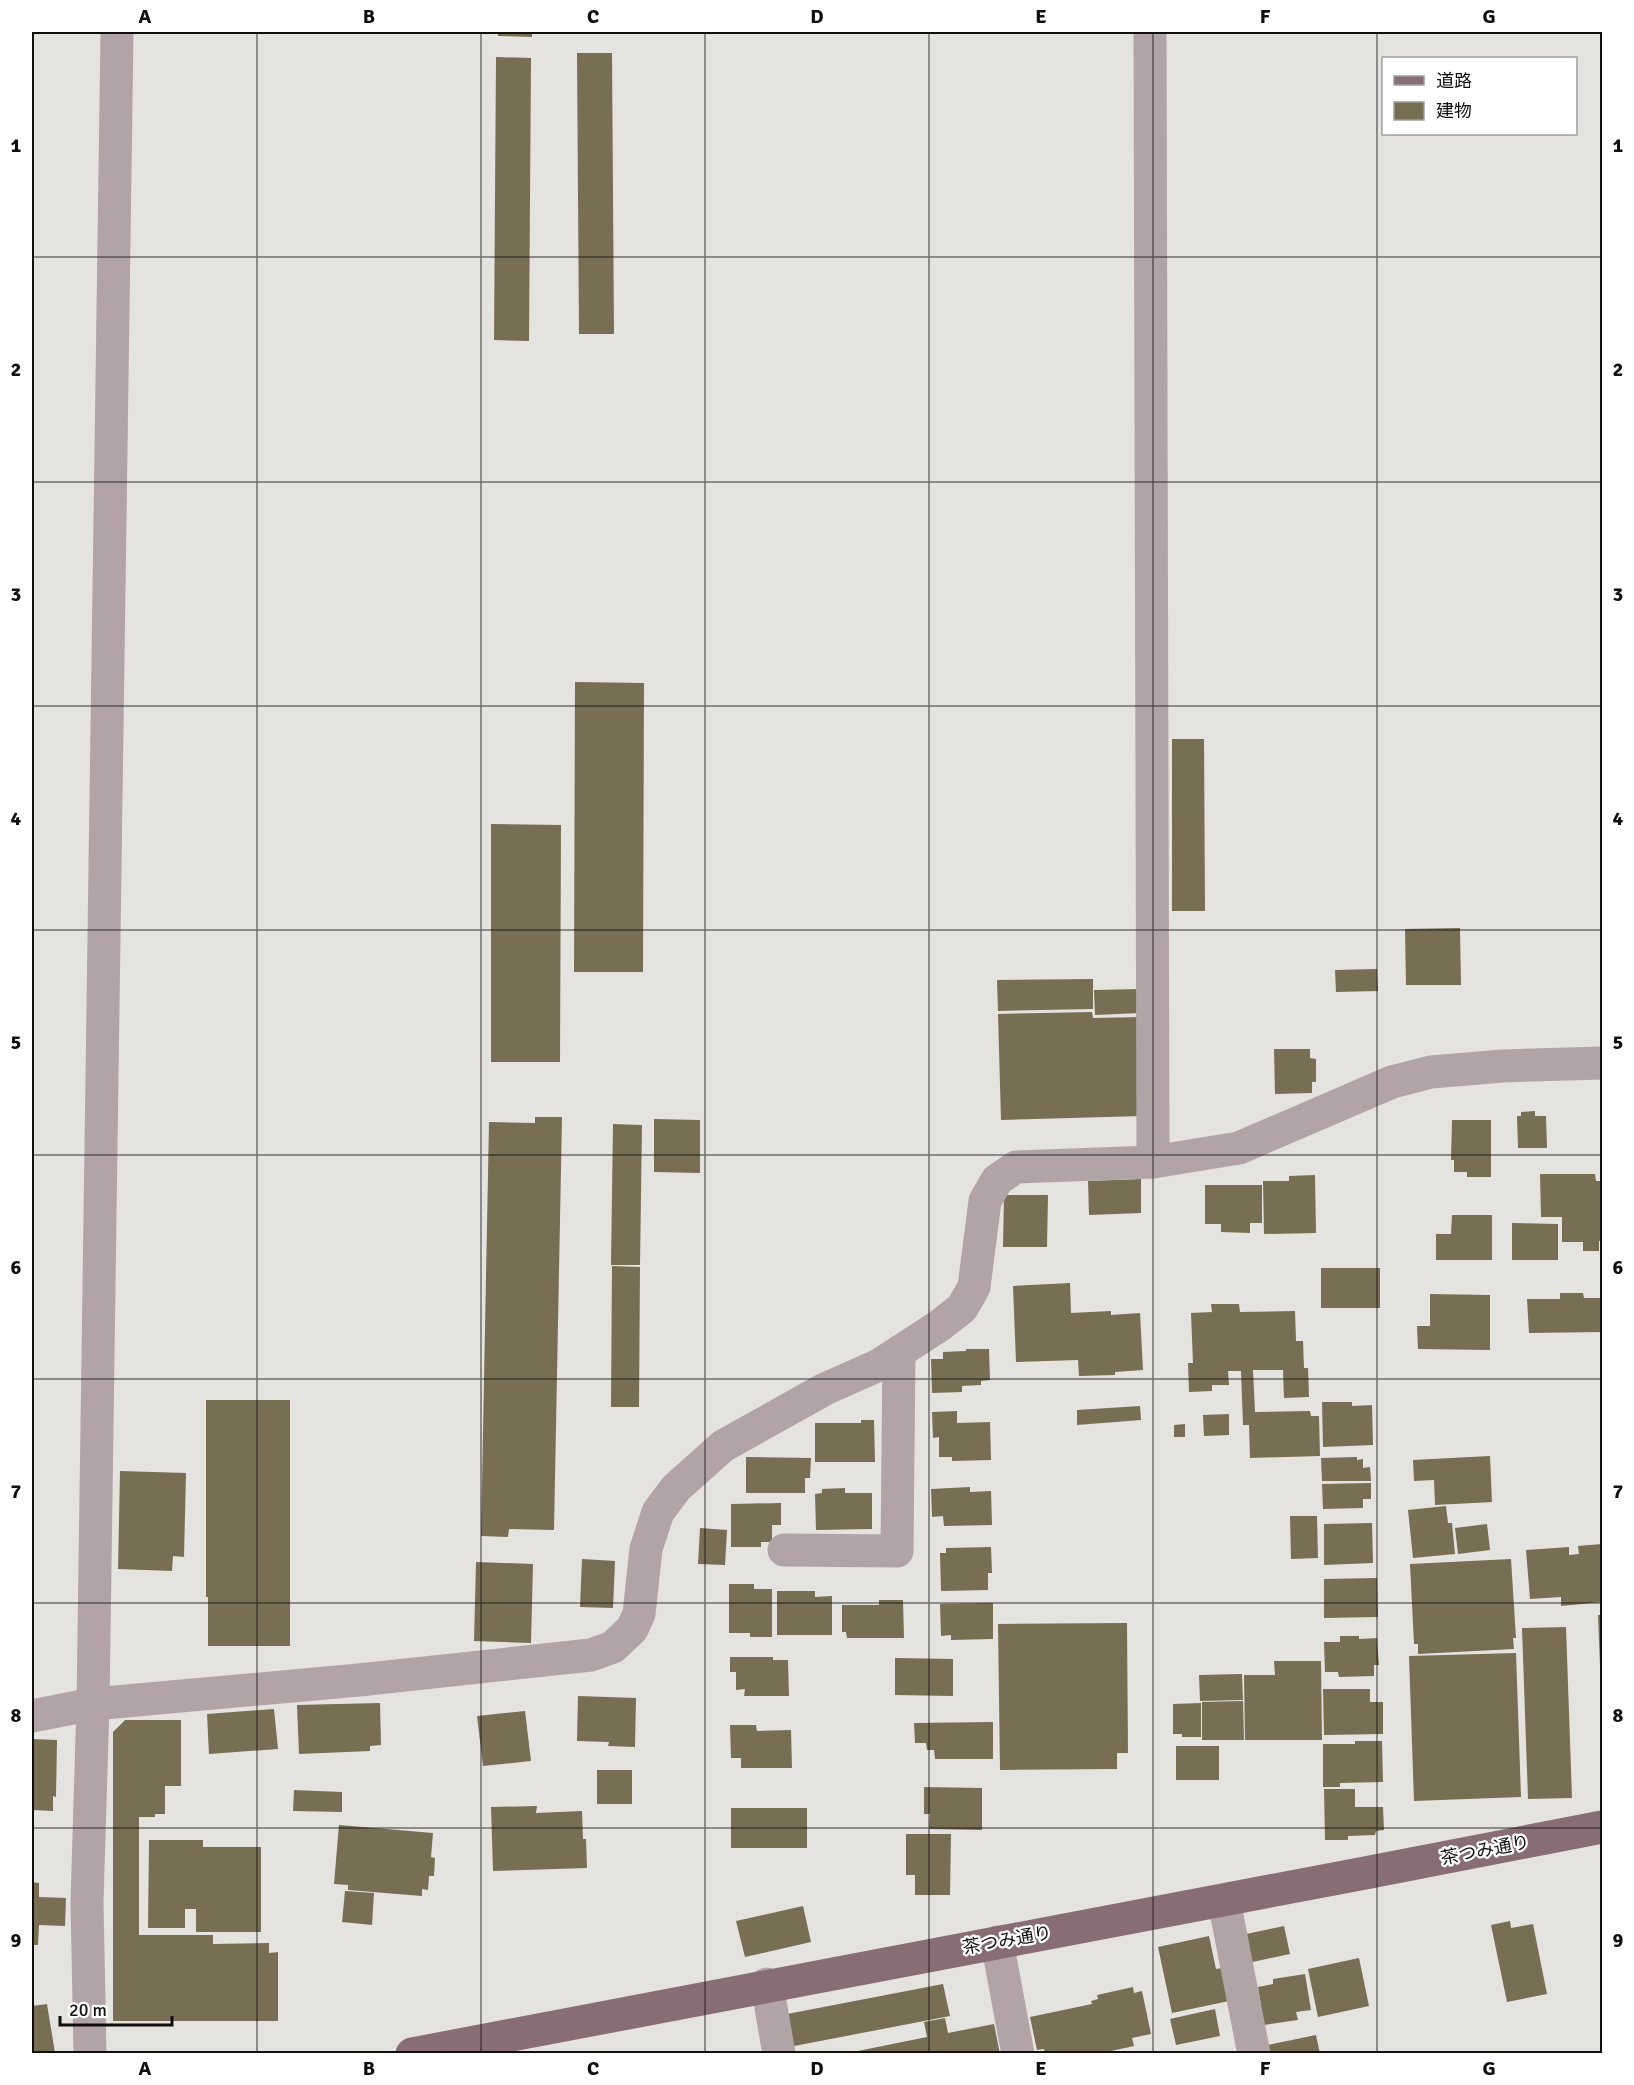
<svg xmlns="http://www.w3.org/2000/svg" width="1634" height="2085" font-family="Signika,'Noto Sans JP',sans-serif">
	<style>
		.building { fill: #786e54 }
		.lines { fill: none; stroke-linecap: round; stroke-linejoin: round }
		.minor { stroke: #b2a3a6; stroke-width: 33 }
		.major { stroke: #886e74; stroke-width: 33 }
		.grid { fill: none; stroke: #0f0f0e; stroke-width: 1.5; stroke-opacity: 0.55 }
		.labels { text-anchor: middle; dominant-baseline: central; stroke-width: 4.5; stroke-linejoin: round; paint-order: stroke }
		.street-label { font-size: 18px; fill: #0f0f0e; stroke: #fff }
		.neatline { fill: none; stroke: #0f0f0e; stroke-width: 2 }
		.grid-label { font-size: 20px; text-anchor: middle; font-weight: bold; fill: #0f0f0e }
	</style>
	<rect width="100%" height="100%" fill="#e4e3df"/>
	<g class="building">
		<path d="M 498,32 L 532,32 L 532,37 L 498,36 Z"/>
		<path d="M 577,53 L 612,53 L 614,334 L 579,334 Z"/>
		<path d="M 496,57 L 531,58 L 529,341 L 494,340 Z"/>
		<path d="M 575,682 L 644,683 L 643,972 L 574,972 Z"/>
		<path d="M 1172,739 L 1204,739 L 1205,911 L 1172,911 Z"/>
		<path d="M 491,824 L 561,825 L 560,1062 L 491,1062 Z"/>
		<path d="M 1460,928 L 1461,985 L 1406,985 L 1405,929 Z"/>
		<path d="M 1377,969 L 1378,991 L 1336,992 L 1335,970 Z"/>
		<path d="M 1093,979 L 1093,1009 L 998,1011 L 997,980 Z"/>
		<path d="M 1139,989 L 1140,1013 L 1095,1015 L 1094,990 Z"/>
		<path d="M 1092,1012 L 1093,1018 L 1141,1017 L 1143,1116 L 1001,1120 L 998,1014 Z"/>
		<path d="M 1274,1049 L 1310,1049 L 1310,1058 L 1316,1059 L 1316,1082 L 1312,1082 L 1312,1093 L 1275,1094 Z"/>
		<path d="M 1535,1111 L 1535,1116 L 1546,1116 L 1547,1148 L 1518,1148 L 1517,1116 L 1521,1116 L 1521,1112 Z"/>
		<path d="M 535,1117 L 562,1117 L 554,1530 L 509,1529 L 508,1537 L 481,1536 L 489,1122 L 535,1123 Z"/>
		<path d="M 654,1119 L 700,1120 L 700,1173 L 654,1172 Z"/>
		<path d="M 1452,1120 L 1491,1120 L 1491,1177 L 1467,1177 L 1467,1172 L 1454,1172 L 1454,1160 L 1451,1160 Z"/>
		<path d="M 613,1124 L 642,1125 L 640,1265 L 611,1265 Z"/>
		<path d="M 1540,1174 L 1595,1174 L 1596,1181 L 1602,1181 L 1602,1241 L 1599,1241 L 1599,1251 L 1583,1251 L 1583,1242 L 1562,1242 L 1562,1217 L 1541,1217 Z"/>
		<path d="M 1315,1175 L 1316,1233 L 1264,1234 L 1263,1181 L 1289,1181 L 1289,1176 Z"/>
		<path d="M 1141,1179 L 1141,1213 L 1089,1215 L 1088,1181 Z"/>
		<path d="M 1205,1185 L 1262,1185 L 1262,1223 L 1250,1223 L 1250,1233 L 1221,1232 L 1221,1224 L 1205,1224 Z"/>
		<path d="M 1004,1195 L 1048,1195 L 1047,1247 L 1003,1247 Z"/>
		<path d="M 1452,1215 L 1492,1215 L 1492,1260 L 1436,1260 L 1436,1234 L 1451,1234 Z"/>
		<path d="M 1512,1223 L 1558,1224 L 1558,1260 L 1512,1260 Z"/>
		<path d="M 612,1266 L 640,1267 L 639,1407 L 611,1407 Z"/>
		<rect x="1321" y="1268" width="59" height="40"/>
		<path d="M 1070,1283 L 1071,1313 L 1111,1311 L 1111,1315 L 1140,1313 L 1143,1370 L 1115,1372 L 1115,1375 L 1079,1376 L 1078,1360 L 1016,1362 L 1013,1286 Z"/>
		<path d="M 1560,1293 L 1583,1293 L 1584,1298 L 1602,1298 L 1602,1332 L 1529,1333 L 1527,1299 L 1560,1299 Z"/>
		<path d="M 1430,1294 L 1490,1295 L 1490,1350 L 1418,1349 L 1417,1326 L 1430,1326 Z"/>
		<path d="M 1211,1304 L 1239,1304 L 1240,1312 L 1295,1311 L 1296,1341 L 1303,1341 L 1304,1368 L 1308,1368 L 1309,1397 L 1284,1398 L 1283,1370 L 1253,1370 L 1255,1412 L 1310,1411 L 1311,1416 L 1319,1416 L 1320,1456 L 1250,1458 L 1249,1425 L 1243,1425 L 1241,1371 L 1228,1371 L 1229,1385 L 1212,1385 L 1212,1391 L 1189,1392 L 1188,1363 L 1193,1363 L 1191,1313 L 1212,1312 Z"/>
		<path d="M 966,1349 L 989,1349 L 990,1380 L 981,1381 L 981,1385 L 962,1386 L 962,1392 L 932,1393 L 931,1359 L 943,1359 L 943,1352 L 966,1351 Z"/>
		<path d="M 206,1400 L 290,1400 L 290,1646 L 208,1646 L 208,1597 L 206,1597 Z"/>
		<path d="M 1322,1402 L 1352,1402 L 1352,1406 L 1372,1405 L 1373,1445 L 1323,1447 Z"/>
		<path d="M 1140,1406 L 1141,1420 L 1077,1425 L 1077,1410 Z"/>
		<path d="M 957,1411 L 957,1423 L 990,1422 L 991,1460 L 952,1461 L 952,1457 L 939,1457 L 939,1437 L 933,1438 L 932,1412 Z"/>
		<path d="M 1229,1414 L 1229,1435 L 1204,1436 L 1203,1415 Z"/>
		<path d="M 861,1420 L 874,1420 L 875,1462 L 815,1462 L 815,1423 L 861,1423 Z"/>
		<path d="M 1185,1424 L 1185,1437 L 1174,1437 L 1174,1425 Z"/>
		<path d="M 1490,1456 L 1492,1502 L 1435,1505 L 1434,1480 L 1414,1481 L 1413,1460 Z"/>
		<path d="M 746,1457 L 811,1458 L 810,1478 L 805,1478 L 805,1493 L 746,1493 Z"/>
		<path d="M 1357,1457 L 1357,1460 L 1363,1459 L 1363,1468 L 1370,1467 L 1371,1481 L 1322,1481 L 1321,1458 Z"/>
		<path d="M 120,1471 L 186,1473 L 184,1557 L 173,1556 L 172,1571 L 118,1569 Z"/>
		<path d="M 1371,1483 L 1371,1499 L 1363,1499 L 1363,1508 L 1323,1509 L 1322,1484 Z"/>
		<path d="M 970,1487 L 970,1492 L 991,1491 L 992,1525 L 944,1526 L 943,1516 L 932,1517 L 931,1489 Z"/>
		<path d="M 845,1488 L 845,1493 L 872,1493 L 872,1529 L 816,1530 L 815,1494 L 822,1493 L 822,1489 Z"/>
		<path d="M 781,1503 L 781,1525 L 772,1525 L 772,1542 L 761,1542 L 761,1547 L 731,1547 L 731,1504 Z"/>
		<path d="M 1446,1506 L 1448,1523 L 1452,1523 L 1455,1554 L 1413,1558 L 1408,1510 Z"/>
		<path d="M 1290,1516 L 1317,1516 L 1318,1558 L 1291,1559 Z"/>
		<path d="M 1372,1523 L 1373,1563 L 1324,1565 L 1324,1524 Z"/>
		<path d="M 1487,1524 L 1490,1550 L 1458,1554 L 1455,1528 Z"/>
		<path d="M 700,1528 L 727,1530 L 725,1565 L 698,1564 Z"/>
		<path d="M 1602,1544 L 1602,1602 L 1561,1606 L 1561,1597 L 1530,1599 L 1526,1550 L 1569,1547 L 1569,1555 L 1579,1554 L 1578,1546 Z"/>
		<path d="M 991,1547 L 992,1573 L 988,1573 L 988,1590 L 941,1591 L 940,1553 L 946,1553 L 946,1548 Z"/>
		<path d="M 582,1559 L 615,1561 L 613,1608 L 580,1607 Z"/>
		<path d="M 1511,1559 L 1516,1638 L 1513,1638 L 1514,1649 L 1418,1654 L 1418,1644 L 1414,1644 L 1410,1564 Z"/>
		<path d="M 476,1562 L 533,1564 L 531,1643 L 474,1641 Z"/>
		<path d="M 1377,1578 L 1378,1617 L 1324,1618 L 1324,1579 Z"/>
		<path d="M 729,1584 L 754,1584 L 754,1589 L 772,1589 L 772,1637 L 750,1637 L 750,1633 L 729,1633 Z"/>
		<path d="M 777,1591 L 815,1591 L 815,1597 L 832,1596 L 832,1635 L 777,1635 Z"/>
		<path d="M 879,1600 L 903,1600 L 904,1638 L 847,1638 L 846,1632 L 842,1632 L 842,1605 L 879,1605 Z"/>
		<path d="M 993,1603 L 993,1639 L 951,1640 L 951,1635 L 941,1636 L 940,1604 Z"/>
		<path d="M 1598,1615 L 1602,1615 L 1602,1691 L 1601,1691 Z"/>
		<path d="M 1127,1623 L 1128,1753 L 1117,1753 L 1117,1769 L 1000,1770 L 998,1624 Z"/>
		<path d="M 1566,1627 L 1572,1798 L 1528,1799 L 1522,1628 Z"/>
		<path d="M 1340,1636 L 1359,1636 L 1359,1639 L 1377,1638 L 1379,1665 L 1374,1665 L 1374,1676 L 1339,1677 L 1338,1672 L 1325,1672 L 1324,1642 L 1340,1642 Z"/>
		<path d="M 1516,1653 L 1521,1797 L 1414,1801 L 1409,1656 Z"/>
		<path d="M 730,1657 L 773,1657 L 773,1660 L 788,1660 L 789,1696 L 744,1696 L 745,1689 L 736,1690 L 736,1672 L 730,1672 Z"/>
		<path d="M 895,1658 L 953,1659 L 953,1696 L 895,1695 Z"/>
		<path d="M 1274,1661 L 1321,1661 L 1322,1740 L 1245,1740 L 1244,1675 L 1275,1675 Z"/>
		<path d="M 1242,1674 L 1243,1700 L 1200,1701 L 1199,1675 Z"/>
		<path d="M 1323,1689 L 1370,1689 L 1370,1702 L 1383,1702 L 1383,1734 L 1324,1735 Z"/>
		<path d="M 578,1696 L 636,1698 L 635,1747 L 608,1746 L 609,1742 L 577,1741 Z"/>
		<path d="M 1243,1701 L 1244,1740 L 1202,1740 L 1202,1702 Z"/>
		<path d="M 380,1703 L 381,1745 L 370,1746 L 370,1751 L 299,1754 L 297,1705 Z"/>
		<path d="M 1201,1703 L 1201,1737 L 1182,1737 L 1182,1734 L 1173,1734 L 1173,1704 Z"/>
		<path d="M 274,1709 L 278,1749 L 209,1754 L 207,1714 Z"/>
		<path d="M 525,1711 L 531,1761 L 483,1766 L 477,1716 Z"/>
		<path d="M 125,1720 L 181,1720 L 181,1786 L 165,1786 L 165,1814 L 155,1814 L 155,1817 L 139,1817 L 139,1935 L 213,1935 L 213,1944 L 269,1943 L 269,1953 L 278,1952 L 278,2021 L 113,2021 L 113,1732 Z"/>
		<path d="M 993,1722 L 993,1759 L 935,1759 L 934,1750 L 927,1750 L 926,1743 L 915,1743 L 914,1723 Z"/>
		<path d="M 730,1725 L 756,1725 L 757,1731 L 791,1730 L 792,1768 L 741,1768 L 741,1758 L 731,1758 Z"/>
		<path d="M 32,1739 L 57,1740 L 56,1797 L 53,1796 L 53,1811 L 32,1810 Z"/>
		<path d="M 1355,1741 L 1382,1741 L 1383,1782 L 1340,1783 L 1340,1787 L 1323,1787 L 1323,1744 L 1355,1744 Z"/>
		<rect x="1176" y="1746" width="43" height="34"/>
		<rect x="597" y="1770" width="35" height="34"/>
		<path d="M 924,1787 L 982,1788 L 982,1830 L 929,1829 L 930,1814 L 924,1814 Z"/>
		<path d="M 1324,1789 L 1355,1789 L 1355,1807 L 1383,1807 L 1384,1830 L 1376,1831 L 1375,1835 L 1348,1836 L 1348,1840 L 1325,1840 Z"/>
		<path d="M 294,1790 L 342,1792 L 342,1812 L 293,1811 Z"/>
		<path d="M 537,1806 L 536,1813 L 582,1811 L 583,1839 L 586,1839 L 587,1868 L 493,1871 L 491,1807 Z"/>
		<rect x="731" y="1808" width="76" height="40"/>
		<path d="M 339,1825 L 433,1833 L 431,1857 L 435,1858 L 434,1876 L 429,1876 L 428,1890 L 422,1889 L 422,1896 L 348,1890 L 348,1885 L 334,1884 Z"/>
		<path d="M 906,1834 L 951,1834 L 950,1895 L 915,1895 L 915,1875 L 906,1875 Z"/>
		<path d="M 149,1840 L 203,1840 L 203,1847 L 261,1847 L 261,1932 L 196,1932 L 196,1909 L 185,1909 L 185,1928 L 148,1928 Z"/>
		<path d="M 32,1882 L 39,1883 L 39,1897 L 66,1898 L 65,1926 L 39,1925 L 38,1945 L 32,1945 Z"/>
		<path d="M 345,1891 L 374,1893 L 372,1925 L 342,1922 Z"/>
		<path d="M 803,1906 L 811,1942 L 745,1957 L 736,1921 Z"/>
		<path d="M 1510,1921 L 1511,1928 L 1533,1924 L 1547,1994 L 1507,2002 L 1491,1925 Z"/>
		<path d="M 1284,1926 L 1290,1954 L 1248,1963 L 1242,1935 Z"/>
		<path d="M 1209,1936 L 1216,1969 L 1222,1968 L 1229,2001 L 1172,2013 L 1158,1947 Z"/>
		<path d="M 1359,1958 L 1369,2006 L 1318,2017 L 1308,1969 Z"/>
		<path d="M 1305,1974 L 1311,2010 L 1296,2012 L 1298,2020 L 1264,2025 L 1258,1987 L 1273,1984 L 1273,1979 Z"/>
		<path d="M 943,1984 L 950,2016 L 789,2047 L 782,2015 Z"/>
		<path d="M 1133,1987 L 1134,1993 L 1142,1991 L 1151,2034 L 1132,2038 L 1134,2046 L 1097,2054 L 1045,2054 L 1044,2049 L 1037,2050 L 1030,2017 L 1092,2004 L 1091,2001 L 1098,1999 L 1097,1995 Z"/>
		<path d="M 47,2004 L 55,2053 L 32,2054 L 32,2006 Z"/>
		<path d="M 1215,2009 L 1220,2036 L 1176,2045 L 1170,2019 Z"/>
		<path d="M 945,2018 L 948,2033 L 994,2024 L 1000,2054 L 843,2054 L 927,2037 L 924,2022 Z"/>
		<path d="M 1316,2035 L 1320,2054 L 1265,2054 L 1263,2046 Z"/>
	</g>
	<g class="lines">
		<g class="minor">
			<path d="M 1150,32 L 1153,1162"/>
			<path d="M 784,1550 L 897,1551 L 899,1353"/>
			<path d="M 32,1716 L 93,1704 L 359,1680 L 591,1655 L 613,1647 L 632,1629 L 639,1614 L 646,1549 L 658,1512 L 676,1488 L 723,1446 L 825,1389 L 879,1365 L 939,1326 L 962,1308 L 974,1287 L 985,1201 L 997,1180 L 1016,1167 L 1153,1162 L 1239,1148 L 1392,1082 L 1431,1072 L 1503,1066 L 1602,1063"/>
			<path d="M 1224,1901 L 1254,2054"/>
			<path d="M 997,1942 L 1018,2054"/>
			<path d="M 767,1984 L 779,2054"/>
			<path d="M 90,2054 L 87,1902 L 93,1704 L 117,32"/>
		</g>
		<path class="major" d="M 412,2054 C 809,1976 1206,1905 1602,1827"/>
	</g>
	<path class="grid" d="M 257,32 L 257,2054M 481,32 L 481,2054M 705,32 L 705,2054M 929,32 L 929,2054M 1153,32 L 1153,2054M 1377,32 L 1377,2054M 32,257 L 1602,257M 32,482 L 1602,482M 32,706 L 1602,706M 32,930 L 1602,930M 32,1155 L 1602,1155M 32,1379 L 1602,1379M 32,1603 L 1602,1603M 32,1828 L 1602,1828"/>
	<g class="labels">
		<g class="street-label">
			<text transform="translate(1485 1850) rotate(-11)">茶つみ通り</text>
			<text transform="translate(1007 1940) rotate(-10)">茶つみ通り</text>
		</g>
	</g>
	<rect width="1634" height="2085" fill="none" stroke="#ffffff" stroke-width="66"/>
	<rect x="1382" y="57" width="195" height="78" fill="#ffffff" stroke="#9f9f9f" stroke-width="1.5"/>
	<rect x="1394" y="76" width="30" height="9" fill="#886e74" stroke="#9f9f9f" stroke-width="1.5"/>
	<text x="1436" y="87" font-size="18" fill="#0f0f0e">道路</text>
	<rect x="1394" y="102" width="30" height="18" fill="#786e54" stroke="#9f9f9f" stroke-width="1.5"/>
	<text x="1436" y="117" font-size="18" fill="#0f0f0e">建物</text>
	<path d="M60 2016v9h112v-9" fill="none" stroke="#0f0f0e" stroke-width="3"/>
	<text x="69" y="2016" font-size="18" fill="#0f0f0e" stroke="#ffffff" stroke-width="4.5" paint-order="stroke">20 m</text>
	<rect x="33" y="33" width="1568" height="2019" class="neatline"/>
	<g class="grid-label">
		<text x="145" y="23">A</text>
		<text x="369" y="23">B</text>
		<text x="593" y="23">C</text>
		<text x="817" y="23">D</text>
		<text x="1041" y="23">E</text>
		<text x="1265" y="23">F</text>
		<text x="1489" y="23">G</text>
		<text x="16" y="152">1</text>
		<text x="1618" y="152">1</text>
		<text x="16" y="376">2</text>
		<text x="1618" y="376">2</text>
		<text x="16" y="601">3</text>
		<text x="1618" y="601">3</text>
		<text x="16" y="825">4</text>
		<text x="1618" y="825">4</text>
		<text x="16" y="1049">5</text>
		<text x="1618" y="1049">5</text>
		<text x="16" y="1274">6</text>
		<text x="1618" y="1274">6</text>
		<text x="16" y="1498">7</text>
		<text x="1618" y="1498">7</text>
		<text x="16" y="1722">8</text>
		<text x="1618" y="1722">8</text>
		<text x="16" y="1947">9</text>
		<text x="1618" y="1947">9</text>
		<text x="145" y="2075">A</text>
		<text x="369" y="2075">B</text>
		<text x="593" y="2075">C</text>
		<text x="817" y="2075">D</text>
		<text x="1041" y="2075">E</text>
		<text x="1265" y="2075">F</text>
		<text x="1489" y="2075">G</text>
	</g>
</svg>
